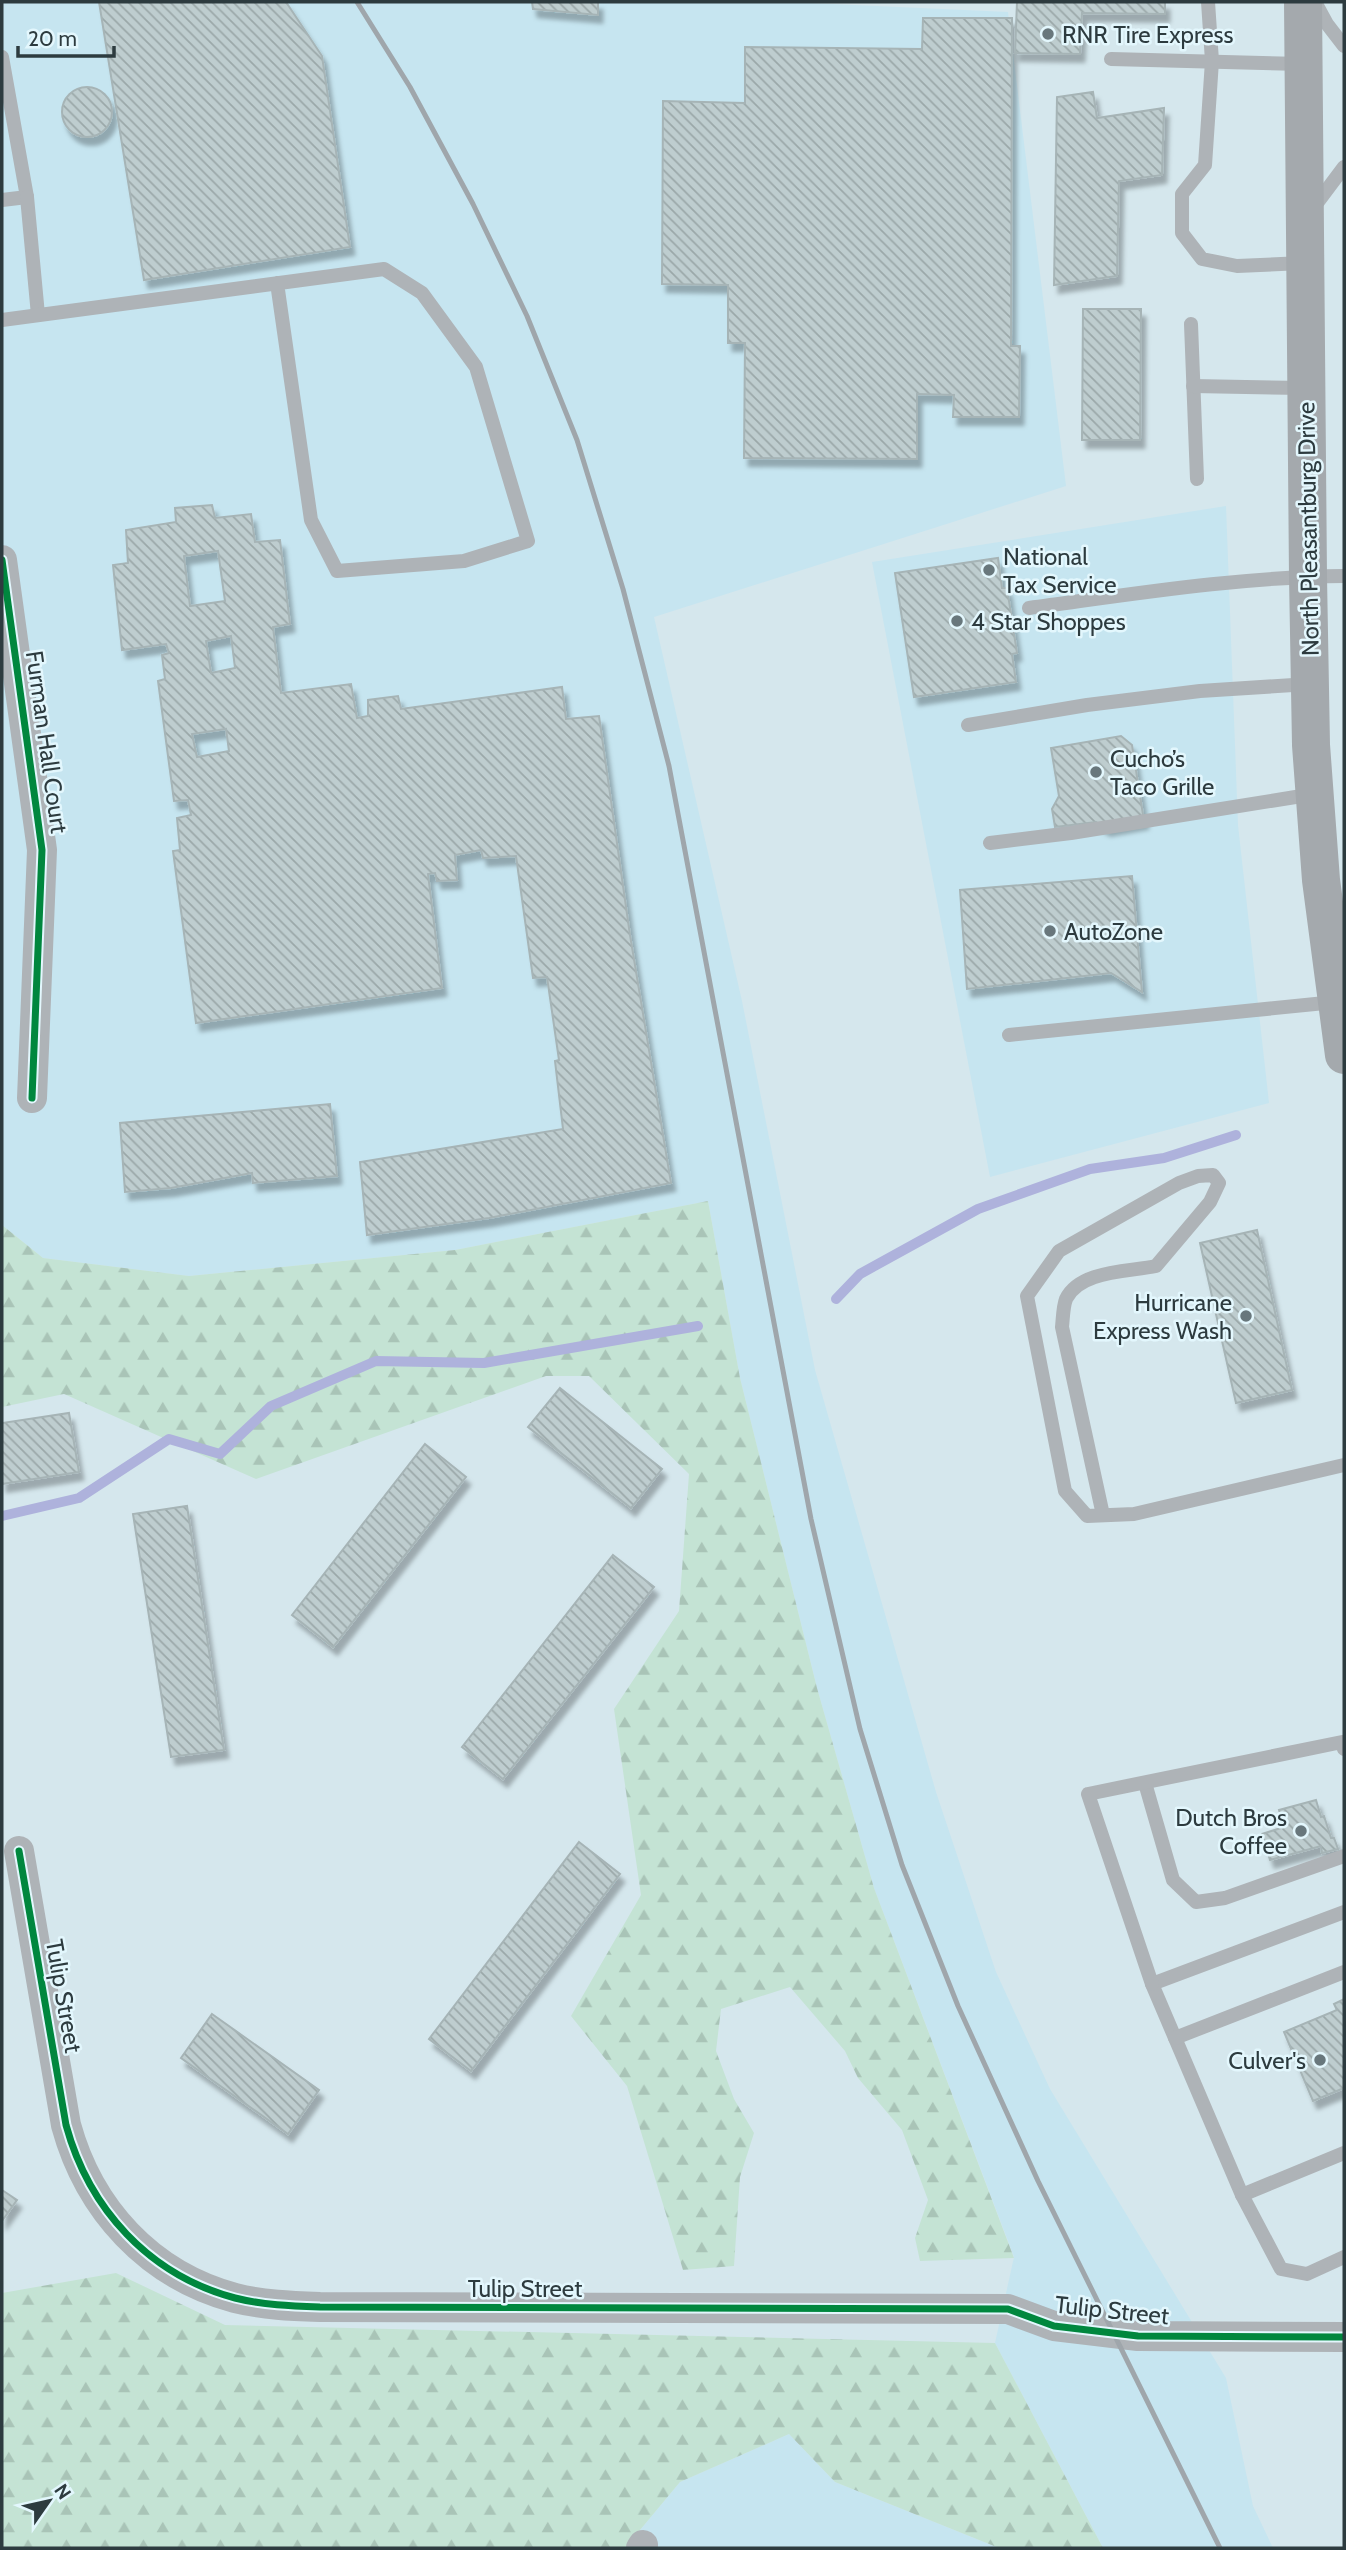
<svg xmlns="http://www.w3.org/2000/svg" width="1346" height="2550" font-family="Cabin,sans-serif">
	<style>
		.built { fill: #c6e5f0 }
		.forest { fill: url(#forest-firs) }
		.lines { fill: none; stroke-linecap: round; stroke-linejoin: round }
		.stream { stroke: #aeb2dc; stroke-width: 10 }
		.building { fill: url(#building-back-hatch); stroke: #a6b4b6; stroke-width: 2; fill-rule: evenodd; filter: url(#shadow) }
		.lane { stroke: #aeb3b7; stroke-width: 14 }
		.street { stroke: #aeb3b7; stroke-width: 30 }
		.secondary { stroke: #a4a9ad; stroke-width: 38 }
		.rail { stroke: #9fa6ab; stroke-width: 5 }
		.cycleway-casing { stroke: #e3f7fd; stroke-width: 11 }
		.cycleway { stroke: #00873e; stroke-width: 7 }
		.poi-dot { fill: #68777c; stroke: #e3f7fd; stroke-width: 2.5 }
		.labels { text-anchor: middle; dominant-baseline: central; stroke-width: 5; stroke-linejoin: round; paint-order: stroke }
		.poi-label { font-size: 24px; fill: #2d3b3f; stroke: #e3f7fd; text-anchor: start }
		.street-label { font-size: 24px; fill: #2d3b3f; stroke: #e3f7fd }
	</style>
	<defs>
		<pattern id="forest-firs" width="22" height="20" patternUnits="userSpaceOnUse" patternTransform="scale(1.75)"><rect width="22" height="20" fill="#c4e3d4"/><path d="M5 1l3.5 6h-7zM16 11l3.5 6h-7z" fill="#a9c4b7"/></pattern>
		<pattern id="building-back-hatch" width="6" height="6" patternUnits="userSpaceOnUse" patternTransform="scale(1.75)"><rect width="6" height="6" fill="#becdcf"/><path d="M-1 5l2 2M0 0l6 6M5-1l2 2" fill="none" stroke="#9ba8a9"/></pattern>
		<filter id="shadow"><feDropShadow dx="4.5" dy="8" stdDeviation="2" flood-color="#0004"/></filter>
	</defs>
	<rect width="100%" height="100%" fill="#d5e7ed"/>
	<g class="built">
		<path d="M 2,2 L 788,2 L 1008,12 L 1066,486 L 654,617 L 742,1001 L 815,1370 L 936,1792 L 996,1972 L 1050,2089 L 1226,2378 L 1253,2506 L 1273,2548 L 1103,2548 L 995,2343 L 1014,2257 L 874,1888 L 817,1688 L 740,1378 L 708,1201 L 455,1250 L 189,1276 L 43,1258 L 2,1225 Z"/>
		<path d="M 1226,506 L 1238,825 L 1269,1103 L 990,1177 L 872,562 Z"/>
		<path d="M 789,2434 L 835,2482 L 999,2548 L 625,2548 L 680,2482 Z"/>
	</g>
	<g class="forest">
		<path d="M 708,1201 L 740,1378 L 817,1688 L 874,1888 L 1014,2258 L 920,2261 L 915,2238 L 928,2200 L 902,2130 L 858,2078 L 845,2051 L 790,1987 L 721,2009 L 716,2051 L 734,2099 L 754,2133 L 740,2177 L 734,2266 L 683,2270 L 627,2086 L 571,2016 L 641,1895 L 614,1709 L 679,1611 L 689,1474 L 589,1376 L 546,1376 L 256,1479 L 64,1394 L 2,1407 L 2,1225 L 43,1258 L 189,1276 L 455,1250 Z"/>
		<path d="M 116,2273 L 225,2325 L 995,2343 L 1103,2548 L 999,2548 L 835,2482 L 789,2434 L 680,2482 L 625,2548 L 2,2548 L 2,2293 Z"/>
	</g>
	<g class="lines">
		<g class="stream">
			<path d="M 836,1299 L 860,1274 L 978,1209 L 1090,1169 L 1164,1158 L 1236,1135"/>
			<path d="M 2,1516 L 79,1498 L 169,1439 L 220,1454 L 271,1406 L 376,1361 L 484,1363 L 698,1326"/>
		</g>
	</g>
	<g class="building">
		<path d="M 99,2 L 286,2 L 322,56 L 350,247 L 144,280 Z"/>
		<path d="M 532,2 L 598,2 L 598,15 L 533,9 Z"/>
		<path d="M 1017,2 L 1165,2 L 1165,14 L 1082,13 L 1080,54 L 1015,53 Z"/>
		<path d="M 923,18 L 1012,18 L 1011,346 L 1020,346 L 1019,417 L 953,417 L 954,395 L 917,394 L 917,459 L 744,458 L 745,343 L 728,343 L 728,285 L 662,284 L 663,101 L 745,103 L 745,47 L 922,49 Z"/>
		<circle cx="87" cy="112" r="25"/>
		<path d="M 1093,92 L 1097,118 L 1164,108 L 1162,175 L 1119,181 L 1117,276 L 1054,285 L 1057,97 Z"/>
		<path d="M 1083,309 L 1141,309 L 1140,440 L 1082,440 Z"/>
		<path d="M 212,505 L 215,518 L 251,514 L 255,542 L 280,540 L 290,624 L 273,627 L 281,693 L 351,684 L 357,718 L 368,716 L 368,700 L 398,696 L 401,709 L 562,687 L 566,719 L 599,716 L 630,935 L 671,1183 L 489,1218 L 367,1235 L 360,1162 L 563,1129 L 555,1061 L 559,1060 L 547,977 L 533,978 L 516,856 L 483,858 L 481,850 L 455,855 L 457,880 L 437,881 L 435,873 L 428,874 L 442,988 L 196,1023 L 173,851 L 180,850 L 177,818 L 191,815 L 188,800 L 174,801 L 158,681 L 165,679 L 162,655 L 169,653 L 166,644 L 122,650 L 113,565 L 128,563 L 126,530 L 176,522 L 175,508 ZM 218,551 L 225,601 L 190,606 L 184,556 ZM 231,636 L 235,668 L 211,673 L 206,641 ZM 226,729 L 229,751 L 197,757 L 192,734 Z"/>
		<path d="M 998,558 L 1002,588 L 1007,588 L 1017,653 L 1012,654 L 1016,682 L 914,697 L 895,573 Z"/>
		<path d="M 1121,736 L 1132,745 L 1144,821 L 1106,828 L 1096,822 L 1055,827 L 1052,809 L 1059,796 L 1051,748 Z"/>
		<path d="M 1132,876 L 1142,992 L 1111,973 L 967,989 L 960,890 Z"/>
		<path d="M 330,1104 L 337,1176 L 253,1183 L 252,1173 L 171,1188 L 125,1192 L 120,1123 Z"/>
		<path d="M 1257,1230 L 1292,1390 L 1236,1403 L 1200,1243 Z"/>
		<path d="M 560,1388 L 662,1469 L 631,1508 L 528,1427 Z"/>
		<path d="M 69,1413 L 79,1472 L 2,1484 L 2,1423 Z"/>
		<path d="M 425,1444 L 466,1477 L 333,1647 L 292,1615 Z"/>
		<path d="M 187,1506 L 224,1750 L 171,1757 L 133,1514 Z"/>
		<path d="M 613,1555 L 654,1587 L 503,1779 L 462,1747 Z"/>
		<path d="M 1316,1800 L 1321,1817 L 1324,1816 L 1331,1838 L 1334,1838 L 1338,1849 L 1322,1853 L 1321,1846 L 1270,1860 L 1262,1834 L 1284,1827 L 1279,1810 Z"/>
		<path d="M 579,1842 L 620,1874 L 471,2071 L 429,2039 Z"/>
		<path d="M 1344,1999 L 1344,2088 L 1313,2101 L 1284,2032 L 1337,2010 L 1334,2004 Z"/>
		<path d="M 212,2014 L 319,2090 L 288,2134 L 181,2058 Z"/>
		<path d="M 2,2190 L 17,2200 L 2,2221 Z"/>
	</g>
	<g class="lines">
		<g class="lane">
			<path d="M 1208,2 L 1212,61 L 1205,165 L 1182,194 L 1182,233 L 1202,259 L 1237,266 L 1303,263"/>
			<path d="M 1315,2 L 1327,24 L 1344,46"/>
			<path d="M 2,57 L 27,197 L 2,200"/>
			<path d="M 1111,59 L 1302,64"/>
			<path d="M 27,197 L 38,315"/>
			<path d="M 1314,207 L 1344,167"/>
			<path d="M 2,320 L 384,269 L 422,293 L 476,367 L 528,541 L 464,561 L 337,571 L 311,520 L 277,283"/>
			<path d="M 1191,324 L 1197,479"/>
			<path d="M 1193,386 L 1304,388"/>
			<path d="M 1029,608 C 1134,594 1238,577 1344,576"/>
			<path d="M 968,725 L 1087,705 L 1200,691 L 1309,684"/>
			<path d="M 990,843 L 1071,833 L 1314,794"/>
			<path d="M 1009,1035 L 1335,1002"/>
			<path d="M 1103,1515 L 1062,1327 C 1063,1318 1063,1307 1066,1299 C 1080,1270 1129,1272 1156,1266 L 1210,1202 L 1219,1183 L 1213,1175 L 1198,1176 L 1179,1183 L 1059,1251 L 1027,1296 L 1065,1491 L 1087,1516 L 1134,1514 L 1344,1465"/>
			<path d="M 1145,1783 L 1173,1880 L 1196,1902 L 1225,1898 L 1344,1856"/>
			<path d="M 1344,1912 L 1152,1984 L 1242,2195 L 1281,2269 L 1307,2274 L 1344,2257"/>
			<path d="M 1152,1984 L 1088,1794 L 1342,1742 L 1344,1749"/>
			<path d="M 1175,2038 L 1344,1972"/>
			<path d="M 1242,2195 L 1344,2153"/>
		</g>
		<g class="street">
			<path d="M 2,560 L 42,850 L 32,1098"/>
			<path d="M 19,1851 L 66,2125 C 89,2209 149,2275 235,2298 C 263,2305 291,2306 320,2307 L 1008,2309 L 1054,2326 L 1138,2336 L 1344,2337"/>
			<path d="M 641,2548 L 643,2545"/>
		</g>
		<path class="secondary" d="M 1303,2 L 1308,577 L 1311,745 L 1321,880 L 1344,1055"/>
		<path class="rail" d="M 357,2 L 410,87 L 473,204 L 527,316 L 577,440 L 623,589 L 669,766 L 811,1519 L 860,1729 L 902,1865 L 958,2006 L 1038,2181 L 1220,2548"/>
		<g class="cycleway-casing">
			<g id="cycleway">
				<path d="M 2,560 L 42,850 L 32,1098"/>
				<path d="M 19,1851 L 66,2125 C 89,2209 149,2275 235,2298 C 263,2305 291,2306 320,2307 L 1008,2309 L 1054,2326 L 1138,2336 L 1344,2337"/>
			</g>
		</g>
		<use href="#cycleway" class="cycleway"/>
	</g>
	<g class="poi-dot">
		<circle cx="1048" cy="34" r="7"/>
		<circle cx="989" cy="570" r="7"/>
		<circle cx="957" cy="621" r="7"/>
		<circle cx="1096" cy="772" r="7"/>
		<circle cx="1050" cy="931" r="7"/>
		<circle cx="1246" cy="1316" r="7"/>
		<circle cx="1301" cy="1831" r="7"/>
		<circle cx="1320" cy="2060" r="7"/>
	</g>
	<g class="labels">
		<g class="poi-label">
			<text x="1062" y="34">RNR Tire Express</text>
			<text x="1003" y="556">National<tspan x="1003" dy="28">Tax Service</tspan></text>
			<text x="971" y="621">4 Star Shoppes</text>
			<text x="1110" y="758">Cucho’s<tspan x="1110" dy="28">Taco Grille</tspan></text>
			<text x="1064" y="931">AutoZone</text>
			<text x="1232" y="1302" text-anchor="end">Hurricane<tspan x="1232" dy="28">Express Wash</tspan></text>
			<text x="1287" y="1817" text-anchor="end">Dutch Bros<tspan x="1287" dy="28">Coffee</tspan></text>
			<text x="1306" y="2060" text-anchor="end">Culver's</text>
		</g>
		<g class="street-label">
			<text transform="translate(1308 529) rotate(-91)">North Pleasantburg Drive</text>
			<text transform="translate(47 742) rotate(82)">Furman Hall Court</text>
			<text transform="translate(64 1996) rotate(80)">Tulip Street</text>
			<text x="525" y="2288">Tulip Street</text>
			<text transform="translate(1112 2310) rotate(6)">Tulip Street</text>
		</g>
	</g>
	<rect width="1346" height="2550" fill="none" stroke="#2d3b3f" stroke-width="7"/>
	<g transform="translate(49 2501) rotate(56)" stroke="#e3f7fd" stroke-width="5" paint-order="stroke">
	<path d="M0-5L12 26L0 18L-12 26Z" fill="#2d3b3f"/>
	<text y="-10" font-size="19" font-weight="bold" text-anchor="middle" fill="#2d3b3f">N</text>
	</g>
	<path d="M18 46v10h96v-10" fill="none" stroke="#2d3b3f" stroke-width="3.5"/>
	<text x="28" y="46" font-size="21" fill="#2d3b3f" stroke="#e3f7fd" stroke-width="5" paint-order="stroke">20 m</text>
</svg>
